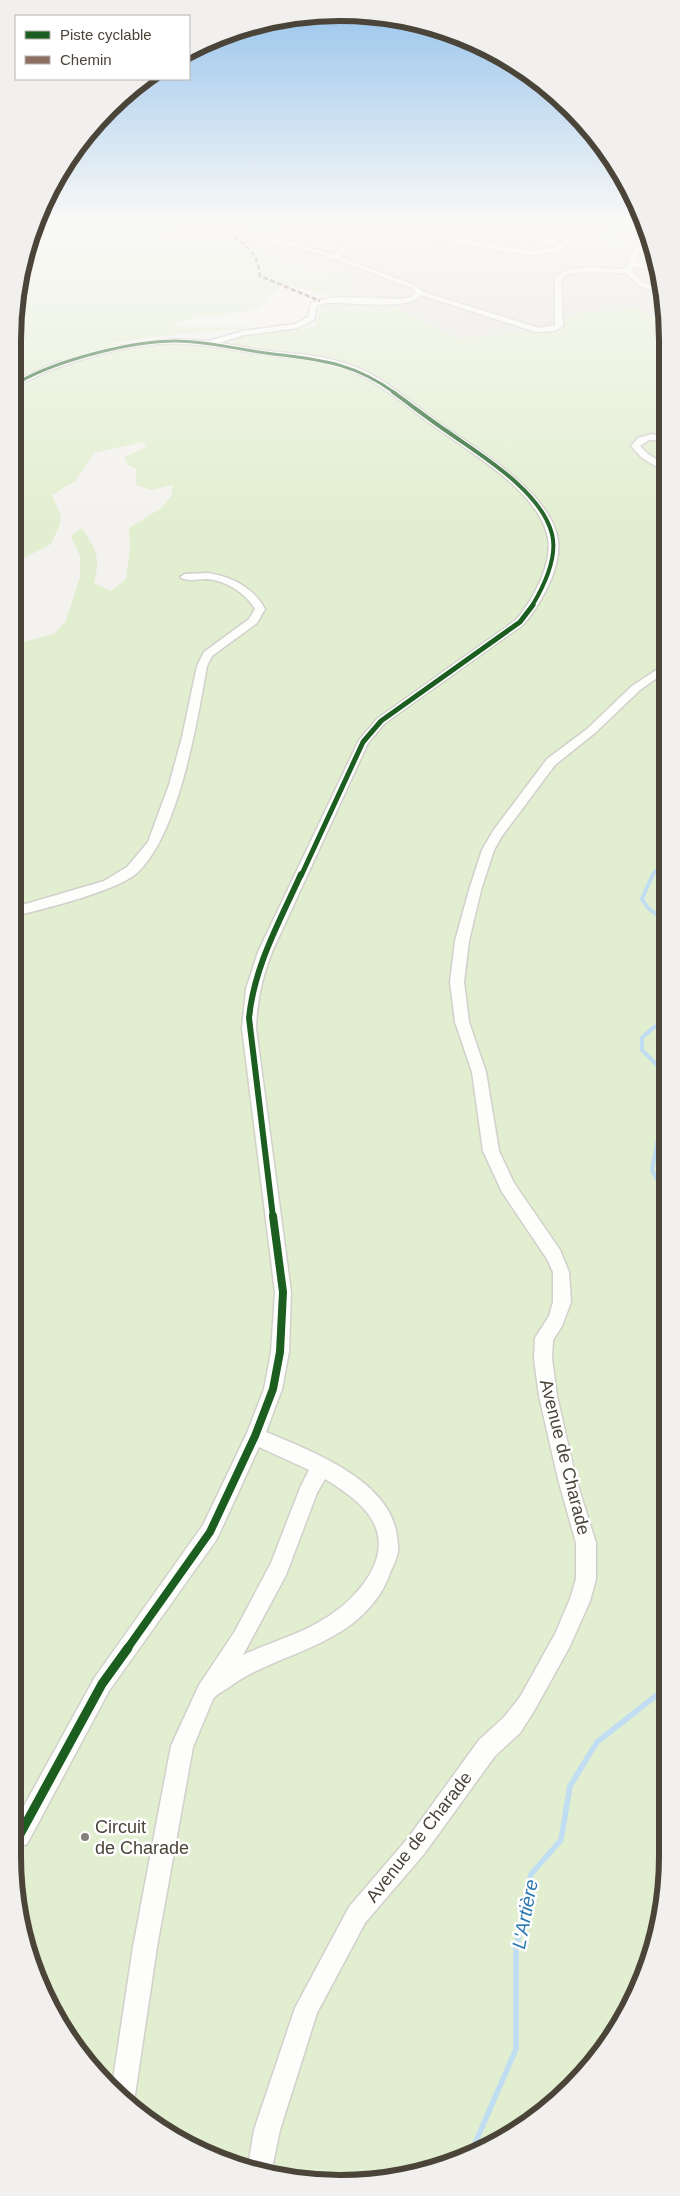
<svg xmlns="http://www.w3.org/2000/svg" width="680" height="2196" font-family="Arial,sans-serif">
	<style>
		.residential { fill: #e7e4dc }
		.green { fill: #e1eecf }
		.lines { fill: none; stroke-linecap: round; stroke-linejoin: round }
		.stream-far2 { stroke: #c0ddf1; stroke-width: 3 }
		.stream-far1 { stroke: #c0ddf1; stroke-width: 4 }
		.stream { stroke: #c0ddf1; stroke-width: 5.5 }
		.minor-casing { stroke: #d2d0cb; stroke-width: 3 }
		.minor { fill: #fdfdfc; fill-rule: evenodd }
		.quiet { stroke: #8d6e63; stroke-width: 2.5; stroke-dasharray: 5 2.5; stroke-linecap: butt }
		.cycleway-far5-casing { stroke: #fff; stroke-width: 4.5 }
		.cycleway-far4-casing { stroke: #fff; stroke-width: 5.5 }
		.cycleway-far3-casing { stroke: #fff; stroke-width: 8 }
		.cycleway-far2-casing { stroke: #fff; stroke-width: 9 }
		.cycleway-far1-casing { stroke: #fff; stroke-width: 11 }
		.cycleway-casing { stroke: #fff; stroke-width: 12 }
		.cycleway-far5 { stroke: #1b5e20; stroke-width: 3 }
		.cycleway-far4 { stroke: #1b5e20; stroke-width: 4 }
		.cycleway-far3 { stroke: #1b5e20; stroke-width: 5 }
		.cycleway-far2 { stroke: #1b5e20; stroke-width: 6 }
		.cycleway-far1 { stroke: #1b5e20; stroke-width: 8 }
		.cycleway { stroke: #1b5e20; stroke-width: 9 }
		.poi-dot { fill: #868178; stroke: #fff; stroke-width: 2 }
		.labels { text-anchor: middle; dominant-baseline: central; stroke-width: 5; stroke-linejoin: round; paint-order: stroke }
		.near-street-label { font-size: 18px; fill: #4b4439; stroke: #fff }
		.near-poi-label { font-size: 18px; fill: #4b4439; stroke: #fff; text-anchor: start }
		.near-water-label { font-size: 19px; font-style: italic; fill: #2e7ab2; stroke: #fff }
		.rim { fill: none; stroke: #4b4439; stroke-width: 6 }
	</style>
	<rect width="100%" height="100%" fill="#f4f2ee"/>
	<path class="residential" d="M 189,224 L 221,224 L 258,231 L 281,230 L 293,224 L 609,224 L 612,225 L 611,229 L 600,236 L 608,243 L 623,243 L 609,236 L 611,233 L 626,231 L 643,224 L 665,297 L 665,323 L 636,308 L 569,314 L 564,330 L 457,338 L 390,305 L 350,296 L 352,278 L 290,269 L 245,244 L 162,248 L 153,235 L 191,227 Z"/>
	<g class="green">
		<path d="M 35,224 L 178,224 L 182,229 L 154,235 L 161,247 L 172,243 L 245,244 L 290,269 L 352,278 L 350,296 L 318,294 L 285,283 L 265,299 L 264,304 L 256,310 L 185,320 L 170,327 L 260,327 L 161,336 L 109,344 L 182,344 L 229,350 L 236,338 L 256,333 L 314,327 L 323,303 L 342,301 L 390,305 L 457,338 L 563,330 L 569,314 L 636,308 L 665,323 L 661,1920 L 612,2038 L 539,2116 L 425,2172 L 362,2183 L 298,2181 L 195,2150 L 94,2072 L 37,1981 L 19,1920 L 19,1850 L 128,1653 L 19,1832 L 19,643 L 54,634 L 66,621 L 80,577 L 80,556 L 71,536 L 82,528 C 96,550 101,557 94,583 L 111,591 L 126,579 L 130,548 L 129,528 L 161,508 L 171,496 L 173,485 L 151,490 L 136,485 L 136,469 L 128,465 L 124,457 L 146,447 L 144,442 L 94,453 L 75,481 L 52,495 L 61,516 L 60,524 L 51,544 L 26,557 L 19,565 L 19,276 Z"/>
		<path d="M 221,224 L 293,224 C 270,237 245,229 221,224 Z"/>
		<path d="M 609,224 L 640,224 L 626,231 L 611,233 L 609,236 L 623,243 L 624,245 C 614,246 607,242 599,236 L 611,229 L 612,225 Z"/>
	</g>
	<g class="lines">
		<path class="stream-far2" d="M 652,876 L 663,861"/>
		<g class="stream-far1">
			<path d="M 653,874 L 642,899 L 648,908 L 663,919"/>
			<path d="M 663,1024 L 654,1027 L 642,1038 L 642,1050 L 663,1071"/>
			<path d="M 663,1114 L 652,1170 L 663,1190"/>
		</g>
		<path class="stream" d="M 473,2148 L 516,2049 L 516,1949 L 531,1874 L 561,1840 L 570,1786 L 597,1742 L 662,1691"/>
		<g class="minor-casing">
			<g id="minor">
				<path d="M 181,224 L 188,224 C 208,242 255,236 281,241 C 299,244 316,249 333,255 L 370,224 L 530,251 L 553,248 L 558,246 L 502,232 L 484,224 L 492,224 L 506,230 L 563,243 L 574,236 C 569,227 560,229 552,224 C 564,224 575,224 581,237 L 557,251 L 530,255 L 372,229 L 339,257 L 414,285 L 423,292 L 539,328 L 555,325 L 555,280 C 564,262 608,269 626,269 L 634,250 L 647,240 L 649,244 L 640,252 L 635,263 L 655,266 L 656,270 L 633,267 L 632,271 L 643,283 L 663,290 L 664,295 L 639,285 L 626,273 L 580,272 C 574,273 564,274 561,280 L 563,326 L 555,331 L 536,332 L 421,295 C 406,312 348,301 326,303 L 317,306 L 314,320 L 297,328 L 244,335 L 219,343 C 235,345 251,349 268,351 C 295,354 323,355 350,365 C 382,376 408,400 435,420 C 472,446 545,488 557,535 C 564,564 542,602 524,624 L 385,723 L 368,743 L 272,952 C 262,977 257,1001 256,1028 L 291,1292 L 289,1352 L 282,1389 L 266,1432 C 311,1451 390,1480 397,1536 C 397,1541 399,1547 398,1551 C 397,1558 393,1566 390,1573 C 381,1600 358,1623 333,1636 C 299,1656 260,1664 228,1688 C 222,1692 218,1693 213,1699 L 193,1747 L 157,1947 L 135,2095 L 133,2102 L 112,2086 L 133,1947 L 171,1746 L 199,1685 L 235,1631 L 271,1563 L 300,1488 L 309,1470 L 259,1447 L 217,1539 L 109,1691 L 27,1844 L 19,1847 L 19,1815 L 95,1677 L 203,1525 L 247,1433 L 264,1389 L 271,1352 L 275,1292 L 242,1028 L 246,989 L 258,952 L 359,740 L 377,719 L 516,620 C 533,600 555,560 547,534 C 535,488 467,451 431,424 C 403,404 376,379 342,367 C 319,359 293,358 268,355 C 241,352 214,345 186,344 C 142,341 94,355 53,369 C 41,373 30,381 19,384 L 19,379 L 55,363 L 128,345 L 175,339 L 209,341 L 243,331 L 295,324 L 308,317 L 311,303 L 324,299 L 338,297 L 403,299 L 412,297 L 416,292 L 410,287 C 363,270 314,247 265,242 C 239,239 200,245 181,224 ZM 325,1479 C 344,1491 368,1506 376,1528 C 390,1566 349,1606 319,1622 C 295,1636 268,1643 243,1655 L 286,1575 L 317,1493 Z"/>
				<path d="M 652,434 L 664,436 L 664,440 L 649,440 L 640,446 L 648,454 L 664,464 L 664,471 L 642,458 L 631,446 L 638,438 Z"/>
				<path d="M 208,573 C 232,577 253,587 265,609 L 257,623 L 212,656 L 207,666 C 197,722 179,834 137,873 C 116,891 47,908 19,915 L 19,906 L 104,881 L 127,867 L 148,842 L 169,785 L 182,737 L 197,666 L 204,652 L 249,619 L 255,609 C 246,593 225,580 206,579 C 198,579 186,582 180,577 L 185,574 Z"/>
				<path d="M 664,665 L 664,673 L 640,690 L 595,733 L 555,765 L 502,836 L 494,850 L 481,890 L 469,941 L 464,982 L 469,1022 L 486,1072 L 499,1151 L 514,1183 L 560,1250 L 569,1272 L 571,1302 L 562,1326 L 553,1340 L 552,1359 L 557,1396 L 576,1479 L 596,1543 L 596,1579 L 590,1601 L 569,1648 L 534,1711 L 520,1733 L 495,1756 L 424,1854 L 365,1923 L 317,2013 L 280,2130 L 271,2173 L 248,2166 L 254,2130 L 295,2008 L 349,1907 L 408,1838 L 479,1740 L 504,1717 L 520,1697 L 555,1634 L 570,1599 L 576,1579 L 576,1543 L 558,1479 L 539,1396 L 534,1359 L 535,1338 L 549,1316 L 553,1302 L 553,1272 L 547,1259 L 502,1192 L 483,1151 L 472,1072 L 455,1022 L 450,982 L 455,941 L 469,890 L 482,850 L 493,831 L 547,759 L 587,729 L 632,686 Z"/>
			</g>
		</g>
		<use href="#minor" class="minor"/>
		<path class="quiet" d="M 234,237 C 252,251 257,253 260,276 L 320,301"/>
		<g class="cycleway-far5-casing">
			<path id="cycleway-far5" d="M 19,382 C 58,360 131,341 176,341 C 206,341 236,349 266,353 C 318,360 351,361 395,393"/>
		</g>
		<g class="cycleway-far4-casing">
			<path id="cycleway-far4" d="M 393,392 C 411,405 429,419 448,432 C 482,456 541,491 552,534 C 558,558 544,586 532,606"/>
		</g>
		<g class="cycleway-far3-casing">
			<path id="cycleway-far3" d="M 301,876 L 363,742 L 381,721 L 520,622 L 533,605"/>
		</g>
		<g class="cycleway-far2-casing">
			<path id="cycleway-far2" d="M 273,1217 L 249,1018 C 254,966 280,921 301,874"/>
		</g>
		<g class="cycleway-far1-casing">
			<path id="cycleway-far1" d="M 127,1649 L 210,1532 L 255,1436 L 273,1389 L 280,1352 L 283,1292 L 273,1216"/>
		</g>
		<g class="cycleway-casing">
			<path id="cycleway" d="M 19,1836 L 102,1684 L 128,1648"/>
		</g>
		<use href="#cycleway-far5" class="cycleway-far5"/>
		<use href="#cycleway-far4" class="cycleway-far4"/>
		<use href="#cycleway-far3" class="cycleway-far3"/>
		<use href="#cycleway-far2" class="cycleway-far2"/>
		<use href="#cycleway-far1" class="cycleway-far1"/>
		<use href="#cycleway" class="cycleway"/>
	</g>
	<linearGradient id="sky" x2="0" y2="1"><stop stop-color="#98c4ec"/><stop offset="0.42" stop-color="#faf9f7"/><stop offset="1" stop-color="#faf9f7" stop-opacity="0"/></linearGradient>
	<rect width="680" height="531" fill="url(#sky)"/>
	<circle class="poi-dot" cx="85" cy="1837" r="5"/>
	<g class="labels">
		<g class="near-street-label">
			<text transform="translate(565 1457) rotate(76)">Avenue de Charade</text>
			<text transform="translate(419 1837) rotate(-52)">Avenue de Charade</text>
		</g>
		<g class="near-poi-label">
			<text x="95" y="1827">Circuit<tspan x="95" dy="21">de Charade</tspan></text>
		</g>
		<g class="near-water-label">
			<text transform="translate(525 1914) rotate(-79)">L'Artière</text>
		</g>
	</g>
	<path d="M0 0H680V2196H0ZM340 21H340A319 319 0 0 1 659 340V1856A319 319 0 0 1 340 2175H340A319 319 0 0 1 21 1856V340A319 319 0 0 1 340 21Z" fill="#f1f0ef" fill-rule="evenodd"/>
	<path class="rim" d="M340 21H340A319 319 0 0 1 659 340V1856A319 319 0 0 1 340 2175H340A319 319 0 0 1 21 1856V340A319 319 0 0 1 340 21Z"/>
	<rect x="15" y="15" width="175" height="65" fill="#ffffff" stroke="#b7b4b0"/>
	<rect x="25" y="31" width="25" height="8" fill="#1b5e20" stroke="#b7b4b0"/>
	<text x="60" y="40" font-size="15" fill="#4b4439">Piste cyclable</text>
	<rect x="25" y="56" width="25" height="8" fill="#8d6e63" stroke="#b7b4b0"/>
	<text x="60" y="65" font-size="15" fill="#4b4439">Chemin</text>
</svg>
